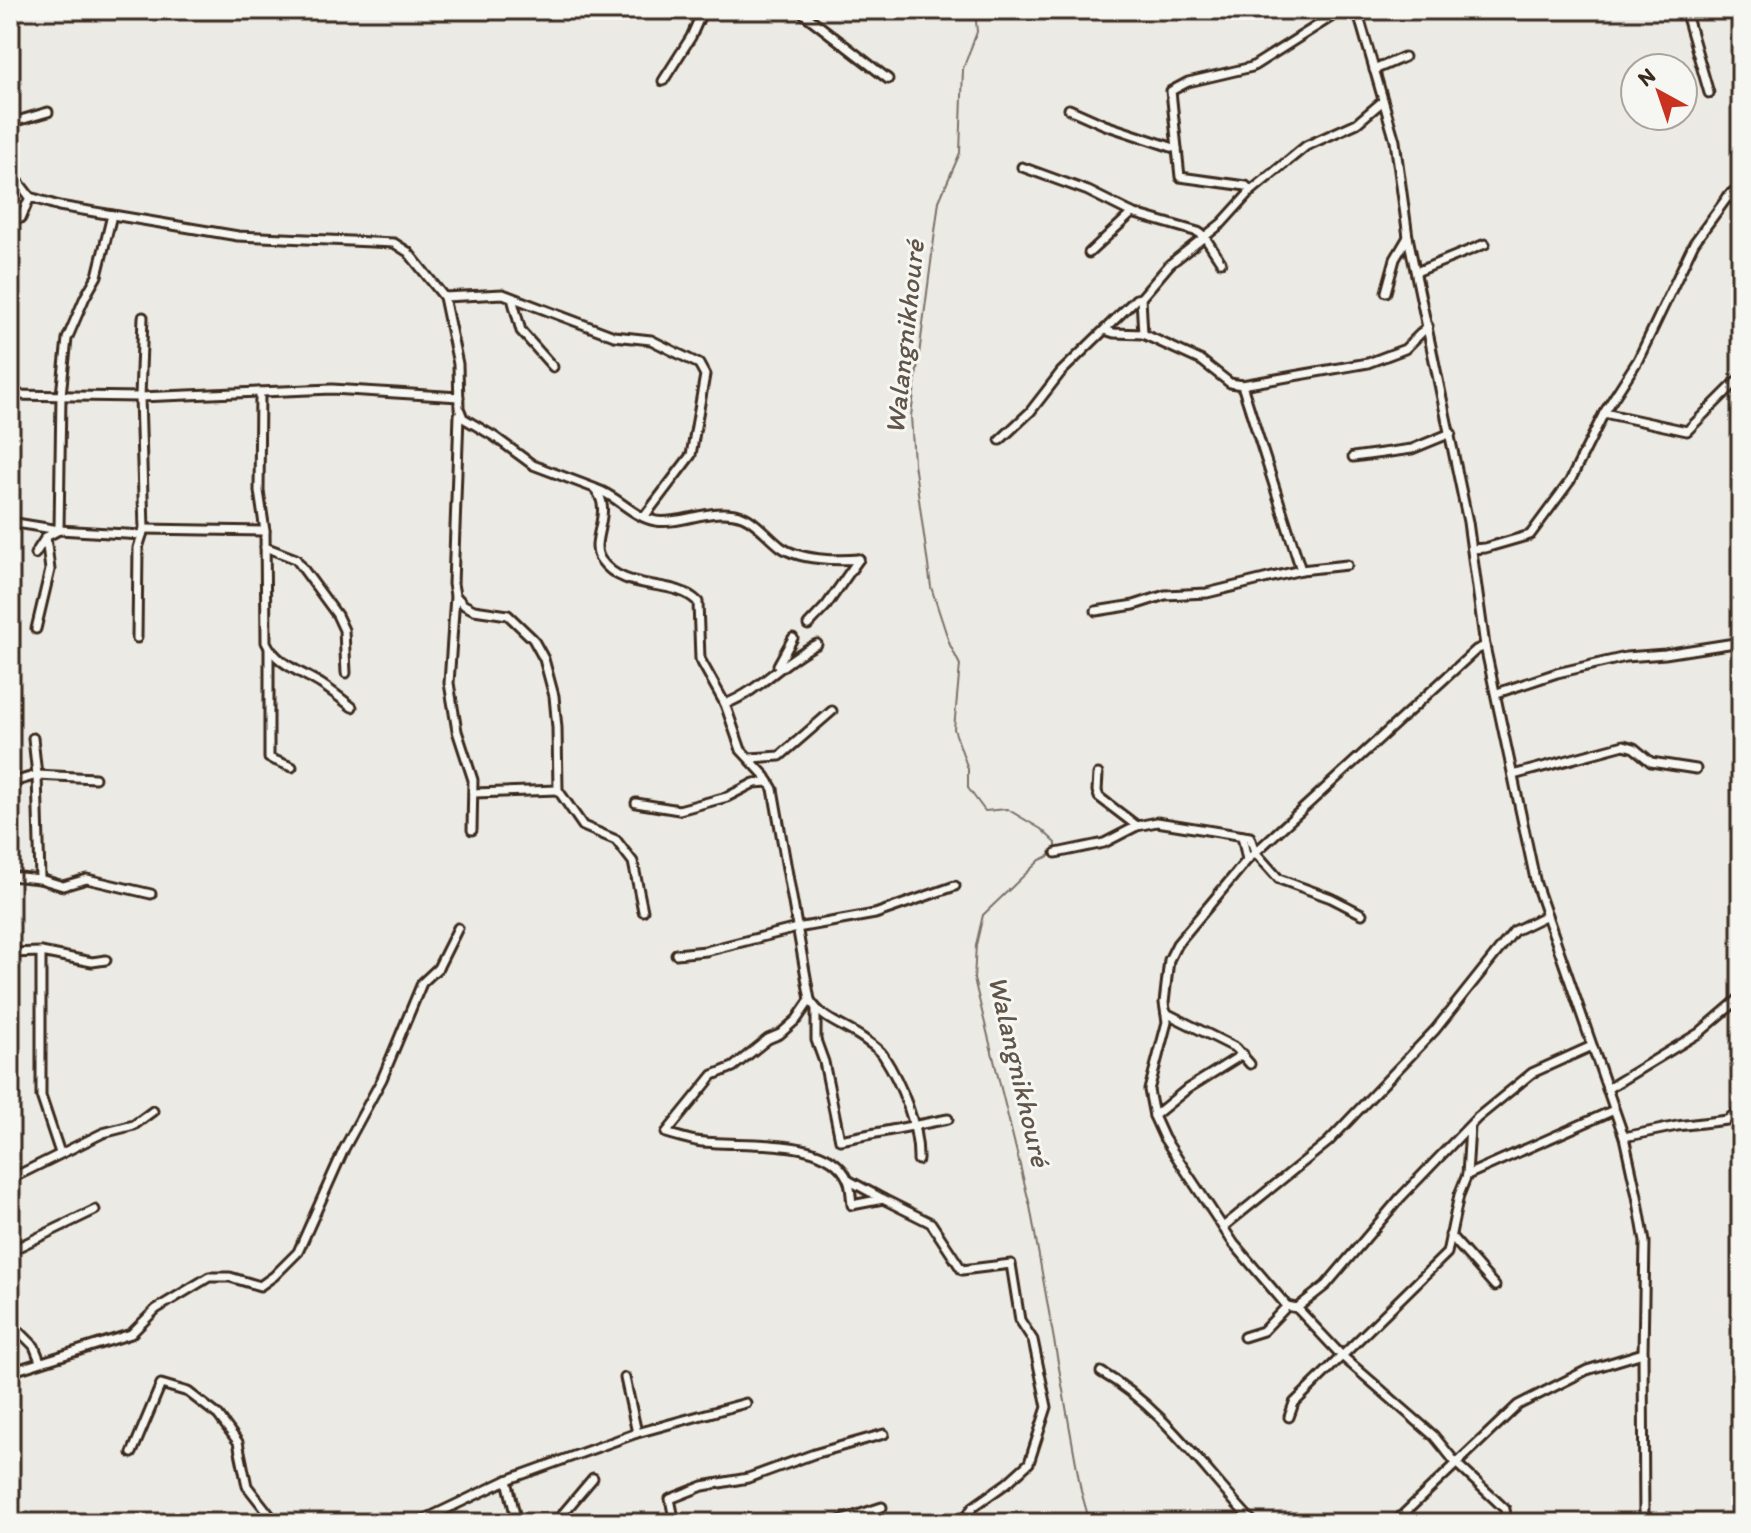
<svg xmlns="http://www.w3.org/2000/svg" width="1751" height="1533" font-family="Itim,sans-serif">
	<style>
		.lines { fill: none; stroke-linecap: round; stroke-linejoin: round }
		.stream { stroke: #7c7167; stroke-width: 2 }
		.minor-casing { stroke: #3b2a1e; stroke-width: 13 }
		.minor { stroke: #f6f6f2; stroke-width: 7 }
		.labels { text-anchor: middle; dominant-baseline: central; stroke-width: 6; stroke-linejoin: round; paint-order: stroke }
		.water-label { font-size: 28px; font-style: italic; fill: #615449; stroke: #f6f6f2 }
	</style>
	<rect width="100%" height="100%" fill="#ebeae5"/>
	<filter id="ink" filterUnits="userSpaceOnUse"><feTurbulence type="fractalNoise" baseFrequency=".0125" numOctaves="2"/><feDisplacementMap in="SourceGraphic" scale="16" xChannelSelector="R" yChannelSelector="G"/><feConvolveMatrix kernelMatrix="1 2 1 2 8 2 1 2 1" color-interpolation-filters="sRGB"/></filter>
	<g filter="url(#ink)">
		<g class="lines">
			<path class="stream" d="M 975,10 L 977,32 L 963,69 L 960,153 L 939,201 L 911,416 L 914,463 L 931,587 L 950,645 L 960,665 L 954,729 L 968,769 L 968,788 L 985,811 L 1007,809 L 1041,829 L 1056,843 L 1056,853 L 1040,860 L 983,915 L 976,945 L 974,979 L 1030,1206 L 1081,1491 L 1090,1523"/>
			<g class="minor-casing">
				<g id="minor">
					<path d="M 799,10 L 888,79"/>
					<path d="M 1357,10 L 1395,141 L 1408,237 L 1468,522 L 1485,646 L 1536,884 L 1624,1137 L 1637,1196 L 1645,1242 L 1643,1353 L 1644,1523"/>
					<path d="M 1685,10 L 1709,93"/>
					<path d="M 1374,70 L 1404,57"/>
					<path d="M 663,81 L 691,37 L 703,10"/>
					<path d="M 1069,109 L 1105,125 L 1177,149"/>
					<path d="M 10,123 L 48,112"/>
					<path d="M 1022,167 L 1088,191 L 1132,213 L 1198,232 L 1204,236 L 1221,262"/>
					<path d="M 10,171 L 30,197"/>
					<path d="M 1251,191 L 1246,186 L 1180,177 L 1171,91 L 1188,82 L 1252,67 L 1342,10"/>
					<path d="M 1729,195 L 1741,206"/>
					<path d="M 10,216 L 21,218 L 30,197 L 59,206 L 238,236 L 394,243 L 408,252 L 444,297 L 458,364 L 459,408 L 463,418 L 495,437 L 533,465 L 594,488 C 616,511 587,541 601,560 C 625,594 674,577 698,602 L 700,659 L 725,704 L 741,750 L 766,777 L 773,789 L 810,1000 C 823,1021 845,1025 864,1039 C 871,1044 879,1049 883,1055 C 901,1083 919,1126 918,1160"/>
					<path d="M 1089,253 L 1132,213"/>
					<path d="M 1416,272 L 1485,244"/>
					<path d="M 1386,292 L 1395,259 L 1408,237"/>
					<path d="M 444,297 L 503,294 L 614,336 L 651,340 L 699,364 L 705,375 L 691,455 L 644,517"/>
					<path d="M 512,298 L 521,331 L 553,367"/>
					<path d="M 1141,298 L 1143,334"/>
					<path d="M 1105,330 L 1114,333 L 1143,334 L 1202,361 L 1230,383 L 1242,385 L 1301,570"/>
					<path d="M 1242,385 L 1368,363 L 1405,349 L 1428,326"/>
					<path d="M 260,392 L 259,491 L 265,531 L 266,642 C 276,664 302,672 321,684 C 332,691 342,699 352,707"/>
					<path d="M 10,395 L 140,397 L 332,389 L 459,397"/>
					<path d="M 1604,413 L 1687,431 L 1741,377"/>
					<path d="M 459,415 L 453,584 L 455,595 L 464,605 L 474,610 L 508,615 L 533,639 L 544,659 L 554,696 L 557,728 L 558,790 L 583,826 L 616,840 L 633,862 L 643,911"/>
					<path d="M 1000,440 L 1030,412 L 1061,372 L 1136,299 L 1141,298 L 1170,264 L 1222,223 L 1251,191 L 1306,146 L 1357,123 L 1383,101"/>
					<path d="M 1353,457 L 1412,449 L 1451,433"/>
					<path d="M 596,489 C 618,496 632,517 656,521 C 680,525 713,506 742,516 C 756,521 769,538 781,547 C 799,560 837,561 859,559"/>
					<path d="M 10,522 L 59,530 L 61,395 L 67,339 L 85,297 L 97,276 L 112,215"/>
					<path d="M 144,529 L 265,531"/>
					<path d="M 265,547 L 296,559 L 337,615 L 344,630 L 346,673"/>
					<path d="M 1472,549 L 1485,548 L 1530,535 L 1570,481 L 1604,413 L 1638,360 L 1694,243 L 1729,195 L 1741,186"/>
					<path d="M 35,554 L 46,537 L 59,530 L 142,535"/>
					<path d="M 455,596 L 449,683 L 457,731 L 473,780 L 472,830"/>
					<path d="M 1096,611 L 1134,605 L 1165,595 L 1207,593 L 1301,570 L 1347,565"/>
					<path d="M 808,625 L 826,606 L 859,559"/>
					<path d="M 36,629 L 50,570 L 46,537"/>
					<path d="M 137,638 L 138,548 L 144,529 L 140,397 L 143,317"/>
					<path d="M 1485,646 L 1476,650 L 1247,860 L 1177,944 L 1169,960 L 1164,1003 L 1167,1022 L 1149,1090 L 1154,1116 L 1164,1138 L 1234,1244 L 1287,1306 L 1297,1308 L 1342,1356 L 1434,1436 L 1456,1463 L 1505,1509 L 1506,1515 L 1500,1523"/>
					<path d="M 269,649 L 269,758 L 292,767"/>
					<path d="M 778,665 L 793,638"/>
					<path d="M 1497,693 L 1557,673 L 1626,657 L 1665,654 L 1741,642"/>
					<path d="M 725,704 C 760,691 783,660 817,644"/>
					<path d="M 750,758 L 780,756 L 832,711"/>
					<path d="M 1098,774 L 1097,791 L 1099,797 L 1137,826"/>
					<path d="M 1513,775 L 1624,745 L 1634,748 L 1651,762 L 1696,769"/>
					<path d="M 10,783 L 37,775 L 95,778"/>
					<path d="M 474,793 L 558,790"/>
					<path d="M 636,803 L 679,810 L 727,797 L 754,783 L 769,782"/>
					<path d="M 1242,836 L 1247,860"/>
					<path d="M 1056,853 L 1104,843 L 1137,826 L 1157,822 L 1250,837 L 1255,852 L 1279,879 L 1331,898 L 1362,914"/>
					<path d="M 10,876 L 40,879 L 37,775 L 33,738"/>
					<path d="M 40,879 L 63,886 L 87,879 L 151,894"/>
					<path d="M 41,952 L 41,1096 L 60,1153"/>
					<path d="M 10,953 L 41,952 L 92,962 L 106,960"/>
					<path d="M 676,954 L 706,951 L 797,928 L 875,914 L 955,886"/>
					<path d="M 810,1000 L 797,1019 L 780,1034 L 768,1039 L 733,1067 L 713,1075 L 666,1133 C 676,1136 686,1139 696,1141 C 736,1148 828,1133 848,1180 C 851,1187 851,1198 852,1205 L 883,1199 L 931,1223 L 962,1270 L 1011,1264 L 1020,1320 L 1033,1340 L 1047,1407 L 1029,1463 L 1007,1483 L 973,1507 L 962,1523"/>
					<path d="M 816,1009 L 816,1040 L 824,1062 L 840,1140 L 948,1119"/>
					<path d="M 1166,1013 L 1236,1048 L 1250,1064"/>
					<path d="M 1607,1089 L 1699,1033 L 1741,997"/>
					<path d="M 1154,1116 L 1187,1089 L 1243,1054"/>
					<path d="M 1624,1137 L 1677,1126 L 1727,1120 L 1741,1109"/>
					<path d="M 1467,1175 L 1614,1110"/>
					<path d="M 10,1179 L 103,1133 L 134,1125 L 153,1111"/>
					<path d="M 848,1180 L 883,1199"/>
					<path d="M 1223,1227 L 1328,1142 L 1435,1030 L 1514,931 L 1547,915"/>
					<path d="M 1450,1235 L 1495,1286"/>
					<path d="M 10,1251 L 95,1210"/>
					<path d="M 1297,1308 L 1326,1285 L 1400,1198 L 1477,1118 L 1532,1073 L 1592,1046"/>
					<path d="M 10,1322 L 34,1346 L 40,1361"/>
					<path d="M 1244,1337 L 1263,1331 L 1287,1306"/>
					<path d="M 10,1372 L 131,1334 L 156,1309 L 209,1277 L 230,1277 L 260,1286 L 274,1276 L 298,1252 L 344,1149 L 382,1079 L 422,983 L 438,968 L 458,928"/>
					<path d="M 1101,1372 C 1164,1408 1204,1471 1254,1523"/>
					<path d="M 625,1378 L 637,1433"/>
					<path d="M 1289,1417 L 1294,1403 L 1447,1253 L 1459,1195 L 1467,1175 L 1470,1127"/>
					<path d="M 132,1453 L 161,1384 L 188,1392 L 218,1415 L 238,1442 L 247,1486 L 276,1523"/>
					<path d="M 417,1523 L 507,1480"/>
					<path d="M 517,1523 L 507,1480 L 637,1433 L 746,1403"/>
					<path d="M 555,1523 L 593,1478"/>
					<path d="M 675,1523 L 670,1499 L 703,1486 L 748,1478 L 814,1454 L 884,1434"/>
					<path d="M 833,1523 L 882,1507"/>
					<path d="M 1394,1523 L 1518,1405 L 1587,1370 L 1643,1353"/>
				</g>
			</g>
			<use href="#minor" class="minor"/>
		</g>
	</g>
	<g class="labels">
		<g class="water-label">
			<text transform="translate(904 337) rotate(-84)">Walangnikhouré</text>
			<text transform="translate(1020 1071) rotate(77)">Walangnikhouré</text>
		</g>
	</g>
	<rect width="1751" height="1533" fill="none" stroke="#f6f6f2" stroke-width="40"/>
	<rect x="20" y="20" width="1711" height="1493" fill="none" stroke="#3b2a1e" stroke-width="3" filter="url(#ink)"/>
	<g transform="translate(1659 92) rotate(320)"><circle r="38" fill="#f6f6f2" stroke="#aba49d" stroke-width="2"/>
	<path d="M0-6L14 30L0 20L-14 30Z" fill="#c8321e"/>
	<text y="-12" font-size="22" font-weight="bold" text-anchor="middle" fill="#3b2a1e">N</text>
	</g>
</svg>
